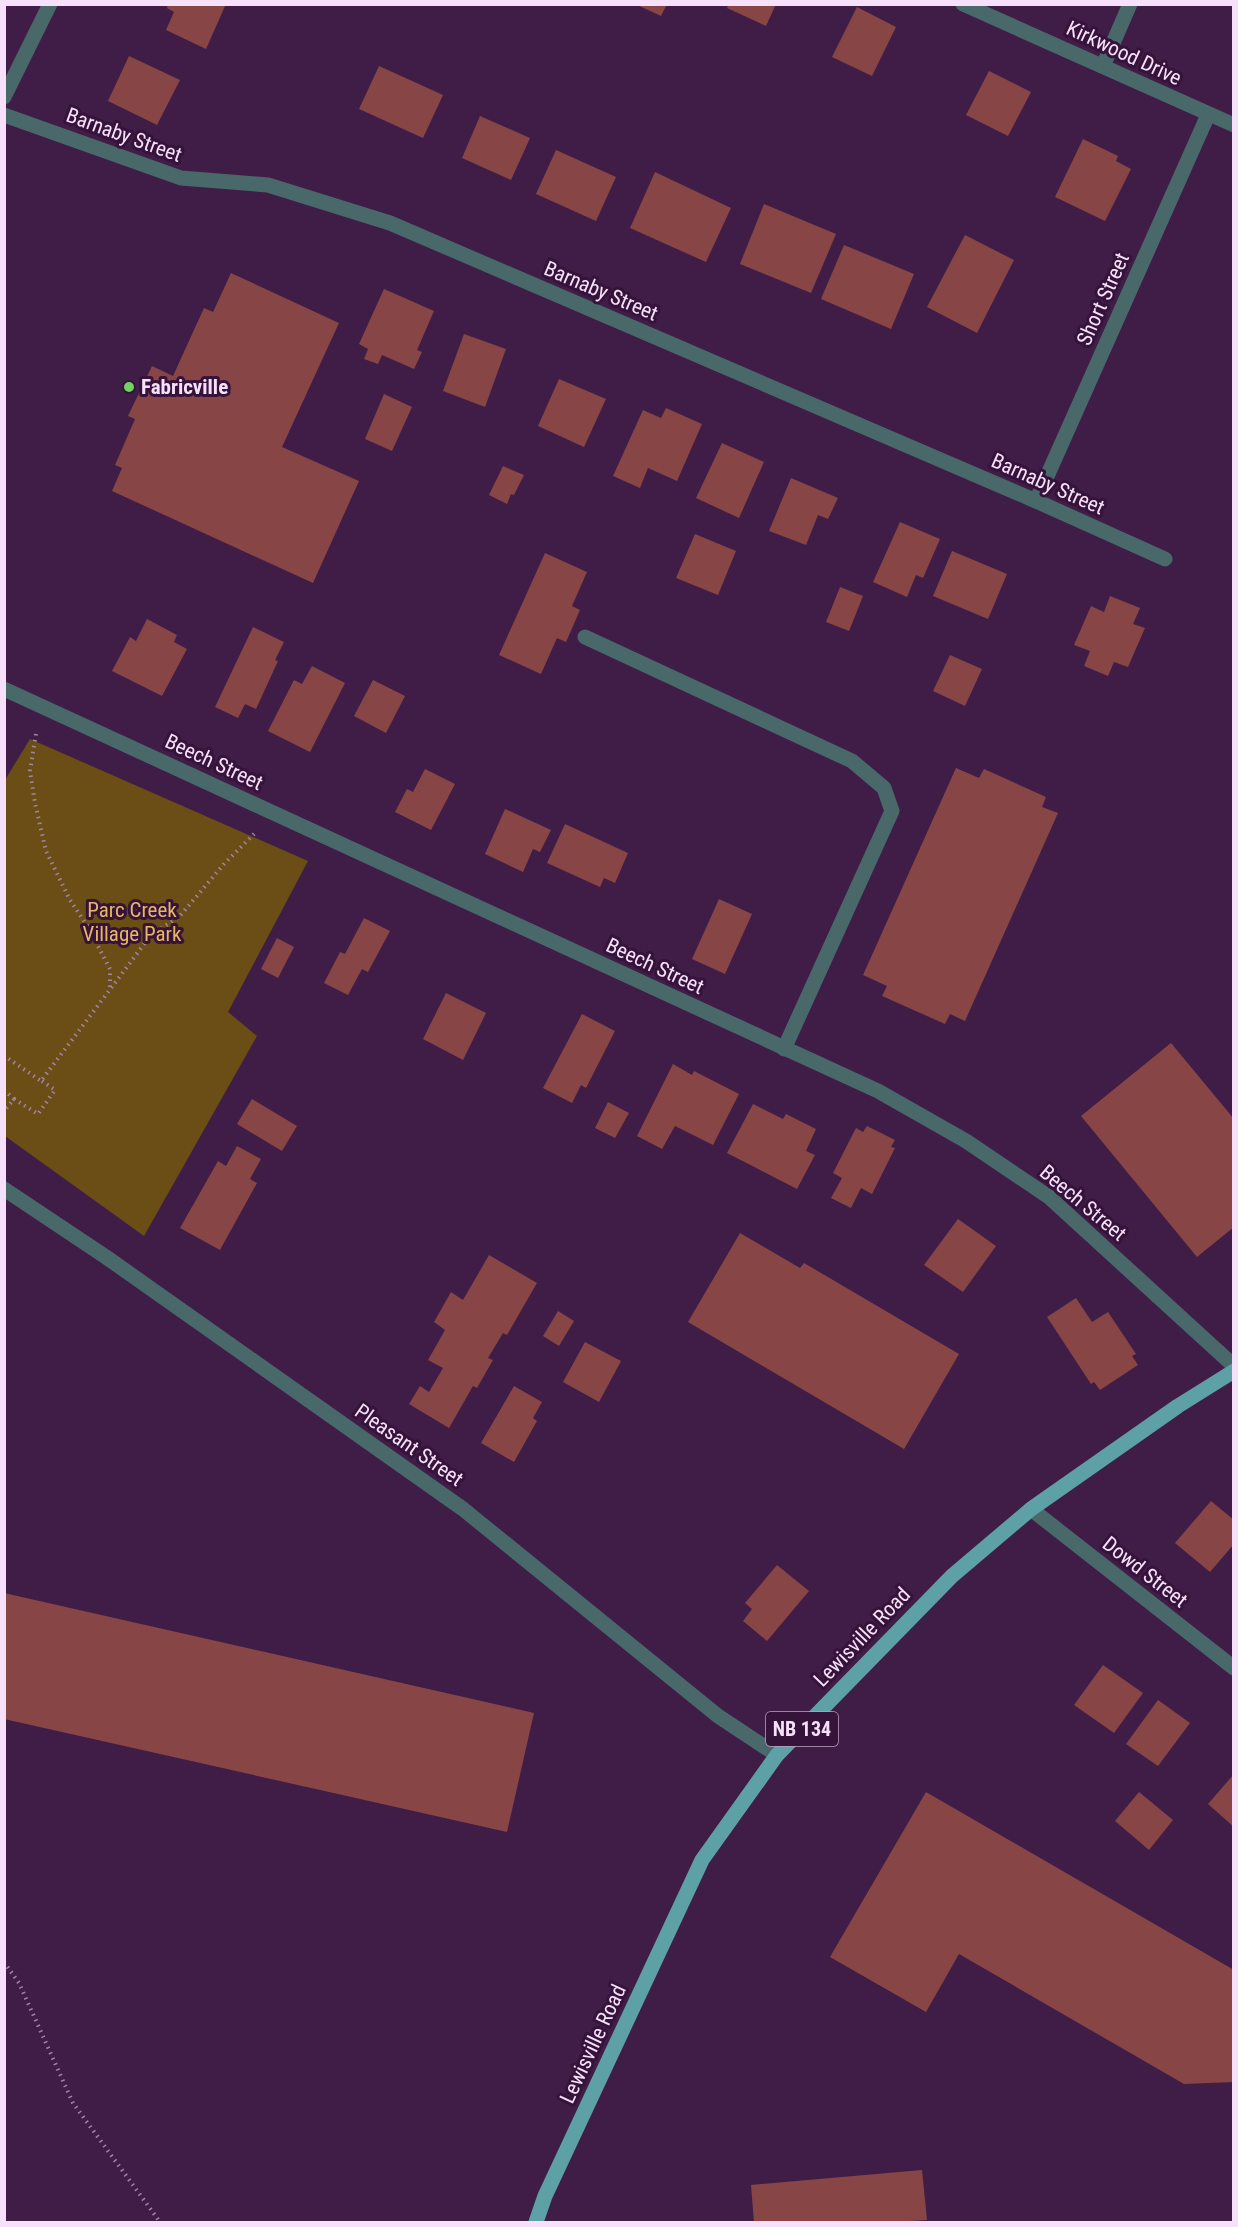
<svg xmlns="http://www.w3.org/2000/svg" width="1238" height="2227" font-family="'Roboto Condensed',sans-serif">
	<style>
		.green { fill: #6a4e15 }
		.building { fill: #874545 }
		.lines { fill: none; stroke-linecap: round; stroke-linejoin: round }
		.path { stroke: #a084a5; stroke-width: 4; stroke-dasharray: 1.5 4.5; stroke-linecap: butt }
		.minor { stroke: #48686a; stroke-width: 15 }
		.major { stroke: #5da1a6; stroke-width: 15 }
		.poi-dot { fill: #6fd360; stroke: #35133b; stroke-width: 2 }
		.labels { text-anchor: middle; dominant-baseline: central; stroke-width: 6; stroke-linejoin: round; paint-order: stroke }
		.shield { fill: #35133b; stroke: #bca2c1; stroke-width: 1.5 }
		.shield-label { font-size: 20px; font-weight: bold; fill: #f6e0fa }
		.street-label { font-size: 21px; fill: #f6e0fa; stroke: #35133b }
		.poi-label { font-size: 21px; font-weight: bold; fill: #f6e0fa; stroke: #35133b; text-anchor: start }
		.park-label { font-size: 21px; fill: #e8b85e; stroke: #35133b }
	</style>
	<rect width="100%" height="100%" fill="#401d46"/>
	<path class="green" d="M 30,739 L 308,861 L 228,1012 L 257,1036 L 144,1236 L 5,1136 L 5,780 Z"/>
	<g class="building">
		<path d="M 168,4 L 226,4 L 206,49 L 166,30 L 174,12 L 167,8 Z"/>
		<path d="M 635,4 L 667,4 L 661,16 Z"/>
		<path d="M 729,4 L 776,4 L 766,26 L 727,8 Z"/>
		<path d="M 857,7 L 896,27 L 872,76 L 832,57 Z"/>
		<path d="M 129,56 L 180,80 L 157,125 L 108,101 Z"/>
		<path d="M 379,66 L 443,95 L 423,138 L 359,109 Z"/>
		<path d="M 989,71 L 1031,92 L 1008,136 L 966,115 Z"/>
		<path d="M 480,116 L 530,138 L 511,180 L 462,158 Z"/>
		<path d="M 1083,139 L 1118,156 L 1116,161 L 1131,169 L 1105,221 L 1055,197 Z"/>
		<path d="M 556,150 L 616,177 L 596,221 L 536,194 Z"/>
		<path d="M 655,172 L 731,208 L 706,262 L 630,228 Z"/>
		<path d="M 764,204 L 836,234 L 811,293 L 740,264 Z"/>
		<path d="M 965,235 L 1014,260 L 977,333 L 927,307 Z"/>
		<path d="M 844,245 L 914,274 L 891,329 L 821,299 Z"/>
		<path d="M 231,273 L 339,323 L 282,447 L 359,481 L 313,583 L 112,491 L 122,468 L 115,465 L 135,419 L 128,416 L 152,366 L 173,376 L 204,308 L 213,312 Z"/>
		<path d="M 384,289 L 434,311 L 417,350 L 422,352 L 414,369 L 382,355 L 378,364 L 364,359 L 368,349 L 359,344 Z"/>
		<path d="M 464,334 L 506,349 L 485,407 L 443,391 Z"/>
		<path d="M 559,379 L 606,399 L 584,447 L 538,426 Z"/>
		<path d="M 384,394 L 412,407 L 392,451 L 365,439 Z"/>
		<path d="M 666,408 L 702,424 L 677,481 L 648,468 L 640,488 L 613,476 L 643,410 L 661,418 Z"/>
		<path d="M 722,443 L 764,462 L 739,518 L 696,498 Z"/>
		<path d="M 503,466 L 524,475 L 514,495 L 511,494 L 507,504 L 489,495 Z"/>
		<path d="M 791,478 L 838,498 L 828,519 L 818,515 L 806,545 L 769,531 Z"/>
		<path d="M 900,522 L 940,539 L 923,578 L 916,575 L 907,597 L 873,582 Z"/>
		<path d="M 695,534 L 736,551 L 718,595 L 676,578 Z"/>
		<path d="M 952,551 L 1007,574 L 988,619 L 933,596 Z"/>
		<path d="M 545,553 L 587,572 L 572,606 L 580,610 L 566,642 L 557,638 L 541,674 L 499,655 Z"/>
		<path d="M 840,587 L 863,596 L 849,631 L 826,622 Z"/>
		<path d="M 1110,596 L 1140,608 L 1133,624 L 1145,628 L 1128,667 L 1114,662 L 1108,676 L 1084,666 L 1090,651 L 1074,645 L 1091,606 L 1104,612 Z"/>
		<path d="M 147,619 L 177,635 L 174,642 L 187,649 L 162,696 L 112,671 L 130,637 L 136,641 Z"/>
		<path d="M 253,627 L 284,642 L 275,660 L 278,661 L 256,709 L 245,704 L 238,718 L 215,707 Z"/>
		<path d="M 950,655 L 982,669 L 965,706 L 933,691 Z"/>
		<path d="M 312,666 L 345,683 L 310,752 L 268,731 L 294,680 L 302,684 Z"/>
		<path d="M 373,680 L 405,696 L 386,733 L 354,716 Z"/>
		<path d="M 956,768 L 979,778 L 984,769 L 1046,797 L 1042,807 L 1058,813 L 965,1021 L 950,1014 L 945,1024 L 882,996 L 887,986 L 863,975 Z"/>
		<path d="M 425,769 L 455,784 L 431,830 L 395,812 L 407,789 L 413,792 Z"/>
		<path d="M 505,809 L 551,830 L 540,852 L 533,849 L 523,872 L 485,854 Z"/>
		<path d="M 565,824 L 628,853 L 615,883 L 604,878 L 600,887 L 547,863 Z"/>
		<path d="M 719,899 L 752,914 L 725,974 L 692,959 Z"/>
		<path d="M 364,918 L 390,931 L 368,972 L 362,969 L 348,995 L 324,983 L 340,952 L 345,954 Z"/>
		<path d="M 277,938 L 294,947 L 278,978 L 261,969 Z"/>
		<path d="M 446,993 L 486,1013 L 463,1060 L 423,1039 Z"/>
		<path d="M 582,1014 L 615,1031 L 586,1088 L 581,1085 L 572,1103 L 543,1088 Z"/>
		<path d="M 1171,1043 L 1234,1119 L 1234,1227 L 1197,1257 L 1081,1116 Z"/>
		<path d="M 673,1064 L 692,1075 L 694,1071 L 739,1094 L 713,1145 L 675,1126 L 662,1149 L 637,1136 Z"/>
		<path d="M 252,1099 L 297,1126 L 282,1151 L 237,1124 Z"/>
		<path d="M 608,1102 L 629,1113 L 615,1138 L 595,1128 Z"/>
		<path d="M 753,1104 L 783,1119 L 786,1114 L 816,1129 L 806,1151 L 815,1155 L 797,1189 L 727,1153 Z"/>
		<path d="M 867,1126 L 895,1140 L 891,1147 L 895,1148 L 872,1194 L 861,1188 L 851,1208 L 831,1198 L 842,1178 L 833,1173 L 856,1128 L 863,1132 Z"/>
		<path d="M 237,1146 L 261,1159 L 250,1179 L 257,1183 L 220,1250 L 180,1228 L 218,1161 L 226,1166 Z"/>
		<path d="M 958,1219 L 996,1246 L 963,1292 L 924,1265 Z"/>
		<path d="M 740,1233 L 800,1268 L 804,1263 L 959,1354 L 904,1449 L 688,1322 Z"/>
		<path d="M 489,1255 L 537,1283 L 507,1335 L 503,1333 L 488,1358 L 493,1360 L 477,1388 L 473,1386 L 449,1428 L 409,1404 L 420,1386 L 429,1392 L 443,1368 L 428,1360 L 445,1330 L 434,1322 L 451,1292 L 463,1300 Z"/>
		<path d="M 1076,1298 L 1092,1322 L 1108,1312 L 1136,1354 L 1132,1356 L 1138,1365 L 1100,1390 L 1094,1382 L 1091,1384 L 1047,1317 Z"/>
		<path d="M 558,1311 L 574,1321 L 559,1346 L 543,1336 Z"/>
		<path d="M 585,1342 L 621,1361 L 599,1402 L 563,1382 Z"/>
		<path d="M 514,1386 L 542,1402 L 533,1418 L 537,1421 L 514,1462 L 481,1443 Z"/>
		<path d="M 1211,1501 L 1234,1520 L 1234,1544 L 1210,1572 L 1175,1543 Z"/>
		<path d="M 777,1565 L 809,1591 L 767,1641 L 743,1621 L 752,1609 L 745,1603 Z"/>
		<path d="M 4,1593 L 534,1713 L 507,1832 L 4,1719 Z"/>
		<path d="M 1103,1665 L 1143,1693 L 1114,1733 L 1074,1705 Z"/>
		<path d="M 1158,1700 L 1190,1723 L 1158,1766 L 1126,1744 Z"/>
		<path d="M 1234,1774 L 1234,1827 L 1208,1804 Z"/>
		<path d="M 926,1792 L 1234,1970 L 1234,2082 L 1184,2084 L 959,1954 L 926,2012 L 830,1957 Z"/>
		<path d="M 1139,1792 L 1173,1820 L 1149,1850 L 1115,1821 Z"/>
		<path d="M 922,2170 L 927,2220 L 894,2222 L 754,2222 L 751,2185 Z"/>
	</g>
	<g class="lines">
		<g class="path">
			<path d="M 36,734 L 30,771 L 35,803 L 46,851 L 70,900 L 88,927 L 110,969 L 110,987"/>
			<path d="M 4,1059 L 6,1057 L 41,1081 L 151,935 L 179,917 L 224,864 L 255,833"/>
			<path d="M 4,1090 L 14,1099 L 4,1111"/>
			<path d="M 14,1099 L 38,1114 L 55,1090 L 42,1081"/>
			<path d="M 4,1962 L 19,1983 L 73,2103 L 160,2222"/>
		</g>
		<g class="minor">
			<path d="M 963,4 L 1234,125"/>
			<path d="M 1103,66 L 1130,4"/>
			<path d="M 4,97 L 50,4"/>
			<path d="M 4,115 L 181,178 L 268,185 L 390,223 L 1036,501 L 1165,559"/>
			<path d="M 1036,501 L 1208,115"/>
			<path d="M 585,637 L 852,761 L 884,788 L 892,811 L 784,1049"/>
			<path d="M 4,689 L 878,1091 L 966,1141 L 1049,1197 L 1234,1366"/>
			<path d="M 4,1189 L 106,1257 L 463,1509 L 718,1716 L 777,1755"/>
			<path d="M 1031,1509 L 1234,1668"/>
		</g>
		<path class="major" d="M 536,2222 L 545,2196 L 702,1860 L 777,1755 L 952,1576 L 1031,1509 L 1178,1406 L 1234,1371"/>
	</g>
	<circle class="poi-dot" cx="129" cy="387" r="6"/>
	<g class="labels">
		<rect class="shield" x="766" y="1712" width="72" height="34" rx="4.5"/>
		<g class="shield-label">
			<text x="802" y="1729">NB 134</text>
		</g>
		<g class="street-label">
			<text transform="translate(1124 53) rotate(25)">Kirkwood Drive</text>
			<text transform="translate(124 135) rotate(20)">Barnaby Street</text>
			<text transform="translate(601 291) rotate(23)">Barnaby Street</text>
			<text transform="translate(1103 299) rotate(-66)">Short Street</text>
			<text transform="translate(1048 484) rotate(24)">Barnaby Street</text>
			<text transform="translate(214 762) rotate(25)">Beech Street</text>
			<text transform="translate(655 966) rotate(25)">Beech Street</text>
			<text transform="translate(1083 1203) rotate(40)">Beech Street</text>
			<text transform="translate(409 1445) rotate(35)">Pleasant Street</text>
			<text transform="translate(1145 1572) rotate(38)">Dowd Street</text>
			<text transform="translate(862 1637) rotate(-46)">Lewisville Road</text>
			<text transform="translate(593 2044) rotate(-65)">Lewisville Road</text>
		</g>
		<g class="poi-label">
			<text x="141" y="387">Fabricville</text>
		</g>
		<g class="park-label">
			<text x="132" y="910">Parc Creek<tspan x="132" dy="24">Village Park</tspan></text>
		</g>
	</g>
	<rect width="1238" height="2227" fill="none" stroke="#f6e0fa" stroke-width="12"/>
</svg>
